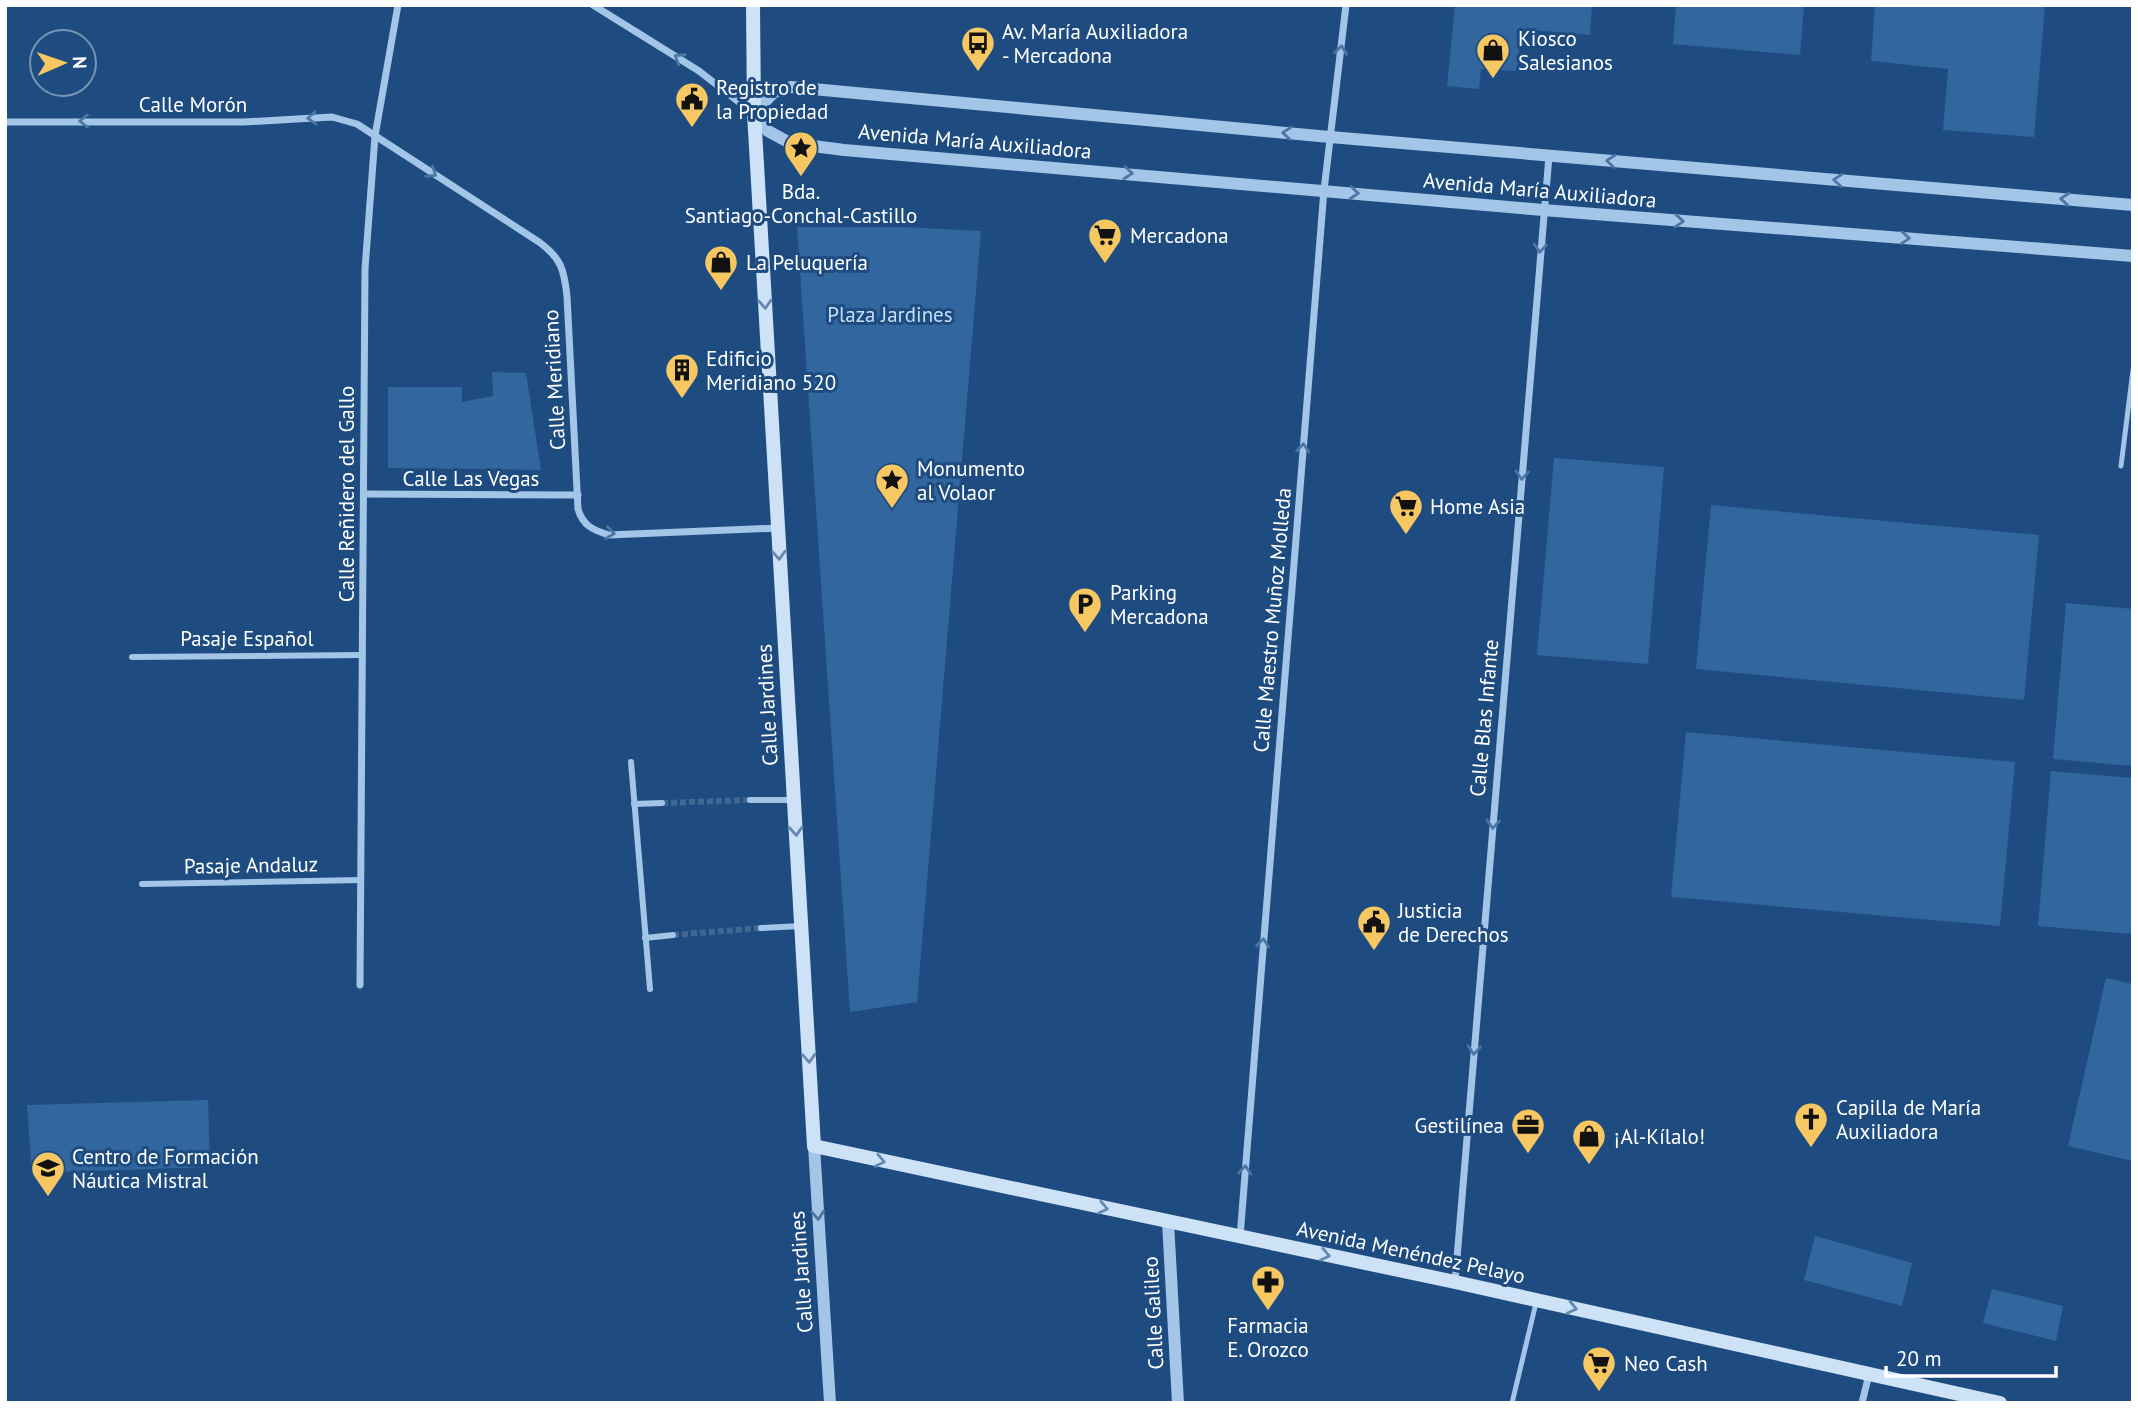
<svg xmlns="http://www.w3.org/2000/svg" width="2138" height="1408" font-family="'PT Sans',sans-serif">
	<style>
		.green { fill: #31669e }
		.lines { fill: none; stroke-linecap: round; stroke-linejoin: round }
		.pedestrian-tunnel { stroke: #406793; stroke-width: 6; stroke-dasharray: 6 3; stroke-linecap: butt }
		.service { stroke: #a2c5e8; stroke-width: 5 }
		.pedestrian { stroke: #a2c5e8; stroke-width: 6 }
		.minor { stroke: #a2c5e8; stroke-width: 7 }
		.tertiary { stroke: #a2c5e8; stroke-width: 12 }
		.secondary { stroke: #cde1f7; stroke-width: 14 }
		.oneway { stroke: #4c76a4 }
		.oneway2 { stroke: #6488b0 }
		.labels { text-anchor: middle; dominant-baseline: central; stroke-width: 6; stroke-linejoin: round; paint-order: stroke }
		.poi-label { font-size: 21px; fill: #fff; stroke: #1e4c80; text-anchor: start }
		.street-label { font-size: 21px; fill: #fff; stroke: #1e4c80 }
		.park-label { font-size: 21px; fill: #c6def6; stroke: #1e4c80 }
	</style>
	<rect width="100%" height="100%" fill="#1e4c80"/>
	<g class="green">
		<path d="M 1455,5 L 1592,5 L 1590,35 L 1521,29 L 1517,71 L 1481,69 L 1479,89 L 1447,86 Z"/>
		<path d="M 1676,5 L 1804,5 L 1800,55 L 1673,44 Z"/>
		<path d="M 1875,5 L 2045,5 L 2034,137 L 1943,130 L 1948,69 L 1871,61 Z"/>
		<path d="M 797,227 L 904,227 L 981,231 L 917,1002 L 850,1012 Z"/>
		<path d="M 492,372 L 526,373 L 541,470 L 388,468 L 388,387 L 462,387 L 462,402 L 493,396 Z"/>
		<path d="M 1554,458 L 1664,467 L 1648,664 L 1537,655 Z"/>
		<path d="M 1711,505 L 2039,535 L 2024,700 L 1696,669 Z"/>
		<path d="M 2066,603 L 2133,609 L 2133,766 L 2053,759 Z"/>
		<path d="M 1686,732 L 2015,762 L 2000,926 L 1671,897 Z"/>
		<path d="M 2051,771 L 2133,778 L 2133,934 L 2038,926 Z"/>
		<path d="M 2106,978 L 2133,984 L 2133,1161 L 2068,1146 Z"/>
		<path d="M 208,1100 L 210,1167 L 32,1173 L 27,1105 Z"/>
		<path d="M 1815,1236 L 1912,1263 L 1902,1306 L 1804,1280 Z"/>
		<path d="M 1992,1289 L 2063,1306 L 2056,1341 L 1983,1323 Z"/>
	</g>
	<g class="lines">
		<g class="pedestrian-tunnel">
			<path d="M 662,803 L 750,800"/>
			<path d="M 673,935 L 761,928"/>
		</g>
		<g class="service">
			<path d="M 2121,466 L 2133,370"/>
			<path d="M 1512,1403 L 1536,1303"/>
		</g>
		<g class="pedestrian">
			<path d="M 132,657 L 363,655"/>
			<path d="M 631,762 L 650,989"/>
			<path d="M 750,800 L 792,800"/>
			<path d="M 634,804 L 662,803"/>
			<path d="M 142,884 L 361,880"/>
			<path d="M 761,928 L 801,926"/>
			<path d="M 645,938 L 673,935"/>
		</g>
		<g class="minor">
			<path d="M 593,5 L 699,71 L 753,113"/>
			<path d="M 5,122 L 244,122 L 332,117 L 357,124 L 539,242 C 561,258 564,269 567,296 L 578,509 C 583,526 593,530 609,535 L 778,528"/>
			<path d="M 364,494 L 578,495"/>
			<path d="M 360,985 L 365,269 L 375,136 L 398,5"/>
			<path d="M 1240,1237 L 1324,190 L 1346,5"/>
			<path d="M 1455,1282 L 1549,156"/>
			<path d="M 1862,1403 L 1869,1374"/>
		</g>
		<g class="tertiary">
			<path d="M 2133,205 L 1330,137 L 791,87 L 774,92 L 754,113 L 768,131 L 790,143 L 844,150 L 1543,210 L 2133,256"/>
			<path d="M 814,1146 L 830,1403"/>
			<path d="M 1168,1222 L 1178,1403"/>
		</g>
		<path class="secondary" d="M 753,5 L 754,113 L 814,1146 L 1455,1282 L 2000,1403"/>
	</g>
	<defs><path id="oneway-chevron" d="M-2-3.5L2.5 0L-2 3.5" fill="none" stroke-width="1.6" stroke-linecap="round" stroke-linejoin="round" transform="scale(1.75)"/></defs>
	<g class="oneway">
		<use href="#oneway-chevron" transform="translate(1341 50) rotate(-83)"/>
		<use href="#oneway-chevron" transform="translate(679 58) rotate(-147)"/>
		<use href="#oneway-chevron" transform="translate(312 118) rotate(177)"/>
		<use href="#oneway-chevron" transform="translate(84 121) rotate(-180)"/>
		<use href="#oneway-chevron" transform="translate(1287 133) rotate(-175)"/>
		<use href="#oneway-chevron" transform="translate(1611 161) rotate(-175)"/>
		<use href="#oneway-chevron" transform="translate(432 173) rotate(33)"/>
		<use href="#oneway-chevron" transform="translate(1128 173) rotate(5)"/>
		<use href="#oneway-chevron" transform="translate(1838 180) rotate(-175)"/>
		<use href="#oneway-chevron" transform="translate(1354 193) rotate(5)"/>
		<use href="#oneway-chevron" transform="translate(2065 199) rotate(-175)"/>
		<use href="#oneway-chevron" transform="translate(1679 221) rotate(4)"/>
		<use href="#oneway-chevron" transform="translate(1905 238) rotate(4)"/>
		<use href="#oneway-chevron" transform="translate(1540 248) rotate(95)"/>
		<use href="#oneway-chevron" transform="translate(1303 448) rotate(-85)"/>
		<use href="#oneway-chevron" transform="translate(1522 475) rotate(95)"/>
		<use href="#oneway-chevron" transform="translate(610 533) rotate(8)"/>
		<use href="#oneway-chevron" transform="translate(1493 824) rotate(95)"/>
		<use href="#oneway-chevron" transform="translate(1263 943) rotate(-85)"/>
		<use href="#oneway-chevron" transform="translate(1474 1050) rotate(95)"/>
		<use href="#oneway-chevron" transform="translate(1245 1170) rotate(-85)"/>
		<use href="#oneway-chevron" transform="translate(818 1215) rotate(86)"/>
	</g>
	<g class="oneway2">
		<use href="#oneway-chevron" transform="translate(765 304) rotate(87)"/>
		<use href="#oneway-chevron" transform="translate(779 555) rotate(87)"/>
		<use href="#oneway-chevron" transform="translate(796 831) rotate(87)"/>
		<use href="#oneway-chevron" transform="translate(809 1058) rotate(87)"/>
		<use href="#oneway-chevron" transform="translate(880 1161) rotate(12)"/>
		<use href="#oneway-chevron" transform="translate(1103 1208) rotate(12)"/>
		<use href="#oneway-chevron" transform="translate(1325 1255) rotate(12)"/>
		<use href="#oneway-chevron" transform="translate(1572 1308) rotate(13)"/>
	</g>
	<defs>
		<g id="bus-pin" transform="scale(1.75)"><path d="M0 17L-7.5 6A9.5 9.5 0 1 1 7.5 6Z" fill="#f7c761" stroke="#1e4c80"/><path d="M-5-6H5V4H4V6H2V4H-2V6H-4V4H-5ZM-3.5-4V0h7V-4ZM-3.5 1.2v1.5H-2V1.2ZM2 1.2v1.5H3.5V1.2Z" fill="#111"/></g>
		<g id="shop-pin" transform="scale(1.75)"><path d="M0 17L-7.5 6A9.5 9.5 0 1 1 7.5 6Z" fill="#f7c761" stroke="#1e4c80"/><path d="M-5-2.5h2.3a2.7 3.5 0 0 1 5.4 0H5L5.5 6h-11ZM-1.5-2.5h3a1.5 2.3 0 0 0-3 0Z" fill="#111"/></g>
		<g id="civic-pin" transform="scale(1.75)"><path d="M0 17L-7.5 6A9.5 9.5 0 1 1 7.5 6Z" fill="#f7c761" stroke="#1e4c80"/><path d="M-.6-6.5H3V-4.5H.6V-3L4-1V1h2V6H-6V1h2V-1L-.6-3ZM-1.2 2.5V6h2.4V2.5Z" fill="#111"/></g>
		<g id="sight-pin" transform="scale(1.75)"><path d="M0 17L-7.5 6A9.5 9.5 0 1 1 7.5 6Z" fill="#f7c761" stroke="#1e4c80"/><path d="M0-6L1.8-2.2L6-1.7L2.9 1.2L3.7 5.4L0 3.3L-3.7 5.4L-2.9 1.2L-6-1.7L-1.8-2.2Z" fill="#111"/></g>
		<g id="supermarket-pin" transform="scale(1.75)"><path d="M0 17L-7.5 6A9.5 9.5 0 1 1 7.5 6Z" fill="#f7c761" stroke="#1e4c80"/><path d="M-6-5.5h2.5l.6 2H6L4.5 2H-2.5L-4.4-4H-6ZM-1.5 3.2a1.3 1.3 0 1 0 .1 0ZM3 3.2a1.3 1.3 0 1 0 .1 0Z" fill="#111"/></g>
		<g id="building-pin" transform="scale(1.75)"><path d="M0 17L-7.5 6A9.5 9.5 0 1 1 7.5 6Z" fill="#f7c761" stroke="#1e4c80"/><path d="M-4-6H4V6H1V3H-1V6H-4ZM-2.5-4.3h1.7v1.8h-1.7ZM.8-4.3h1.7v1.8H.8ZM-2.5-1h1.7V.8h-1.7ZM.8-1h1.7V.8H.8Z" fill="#111"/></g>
		<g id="parking-pin" transform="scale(1.75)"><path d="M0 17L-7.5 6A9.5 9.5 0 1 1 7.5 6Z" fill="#f7c761" stroke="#1e4c80"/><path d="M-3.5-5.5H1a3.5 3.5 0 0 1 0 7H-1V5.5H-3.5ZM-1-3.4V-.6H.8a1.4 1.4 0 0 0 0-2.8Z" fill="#111"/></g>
		<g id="church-pin" transform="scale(1.75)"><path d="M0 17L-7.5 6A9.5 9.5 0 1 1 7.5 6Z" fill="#f7c761" stroke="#1e4c80"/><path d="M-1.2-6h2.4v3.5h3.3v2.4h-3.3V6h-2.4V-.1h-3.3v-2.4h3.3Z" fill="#111"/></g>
		<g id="office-pin" transform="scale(1.75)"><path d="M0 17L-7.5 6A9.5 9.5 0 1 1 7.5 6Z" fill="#f7c761" stroke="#1e4c80"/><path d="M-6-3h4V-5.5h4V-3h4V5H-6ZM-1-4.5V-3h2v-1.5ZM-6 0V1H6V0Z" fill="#111"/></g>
		<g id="school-pin" transform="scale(1.75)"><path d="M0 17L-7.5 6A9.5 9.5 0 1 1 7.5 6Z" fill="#f7c761" stroke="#1e4c80"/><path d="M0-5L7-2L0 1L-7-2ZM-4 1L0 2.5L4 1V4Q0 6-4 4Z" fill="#111"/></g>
		<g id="pharmacy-pin" transform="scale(1.75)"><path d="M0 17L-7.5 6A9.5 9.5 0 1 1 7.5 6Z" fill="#f7c761" stroke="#1e4c80"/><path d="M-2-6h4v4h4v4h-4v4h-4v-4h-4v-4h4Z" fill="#111"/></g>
	</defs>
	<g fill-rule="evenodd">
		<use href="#bus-pin" x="978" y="43"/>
		<use href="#shop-pin" x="1493" y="50"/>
		<use href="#civic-pin" x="692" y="99"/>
		<use href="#sight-pin" x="801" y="148"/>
		<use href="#supermarket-pin" x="1105" y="235"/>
		<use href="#shop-pin" x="721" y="262"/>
		<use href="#building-pin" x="682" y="370"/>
		<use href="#sight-pin" x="892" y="480"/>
		<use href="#supermarket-pin" x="1406" y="506"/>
		<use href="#parking-pin" x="1085" y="604"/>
		<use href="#civic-pin" x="1374" y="922"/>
		<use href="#church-pin" x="1811" y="1119"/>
		<use href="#office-pin" x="1528" y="1125"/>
		<use href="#shop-pin" x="1589" y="1136"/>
		<use href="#school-pin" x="48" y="1168"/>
		<use href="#pharmacy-pin" x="1268" y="1282"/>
		<use href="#supermarket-pin" x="1599" y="1363"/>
	</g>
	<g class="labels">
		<g class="poi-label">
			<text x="1002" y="31">Av. María Auxiliadora<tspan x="1002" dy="24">- Mercadona</tspan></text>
			<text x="1518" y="38">Kiosco<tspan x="1518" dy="24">Salesianos</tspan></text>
			<text x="716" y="87">Registro de<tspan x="716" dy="24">la Propiedad</tspan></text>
			<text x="801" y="191" text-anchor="middle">Bda.<tspan x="801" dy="24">Santiago-Conchal-Castillo</tspan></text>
			<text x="1130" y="235">Mercadona</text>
			<text x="746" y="262">La Peluquería</text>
			<text x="706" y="358">Edificio<tspan x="706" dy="24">Meridiano 520</tspan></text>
			<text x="917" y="468">Monumento<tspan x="917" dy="24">al Volaor</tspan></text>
			<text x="1430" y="506">Home Asia</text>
			<text x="1110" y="592">Parking<tspan x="1110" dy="24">Mercadona</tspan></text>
			<text x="1398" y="910">Justicia<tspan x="1398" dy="24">de Derechos</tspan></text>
			<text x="1836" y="1107">Capilla de María<tspan x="1836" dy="24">Auxiliadora</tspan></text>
			<text x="1504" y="1125" text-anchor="end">Gestilínea</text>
			<text x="1614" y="1136">¡Al-Kílalo!</text>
			<text x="72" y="1156">Centro de Formación<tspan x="72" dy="24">Náutica Mistral</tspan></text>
			<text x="1268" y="1325" text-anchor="middle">Farmacia<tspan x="1268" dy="24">E. Orozco</tspan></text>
			<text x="1624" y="1363">Neo Cash</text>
		</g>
		<g class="street-label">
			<text x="193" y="104">Calle Morón</text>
			<text transform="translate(975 141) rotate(5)">Avenida María Auxiliadora</text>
			<text transform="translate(1540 190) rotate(5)">Avenida María Auxiliadora</text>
			<text transform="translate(554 380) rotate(-93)">Calle Meridiano</text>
			<text x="471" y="478">Calle Las Vegas</text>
			<text transform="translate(346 494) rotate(-90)">Calle Reñidero del Gallo</text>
			<text transform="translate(1272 620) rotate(-85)">Calle Maestro Muñoz Molleda</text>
			<text x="247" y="638">Pasaje Español</text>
			<text transform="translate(767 705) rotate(-93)">Calle Jardines</text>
			<text transform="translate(1484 718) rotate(-85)">Calle Blas Infante</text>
			<text transform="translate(251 865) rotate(-1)">Pasaje Andaluz</text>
			<text transform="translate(1411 1252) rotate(12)">Avenida Menéndez Pelayo</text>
			<text transform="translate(801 1272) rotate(-94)">Calle Jardines</text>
			<text transform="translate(1153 1313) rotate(-93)">Calle Galileo</text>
		</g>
		<g class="park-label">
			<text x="890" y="314">Plaza Jardines</text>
		</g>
	</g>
	<rect width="2138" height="1408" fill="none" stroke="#ffffff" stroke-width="14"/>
	<g transform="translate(63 63) rotate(88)"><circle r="33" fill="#1e4c80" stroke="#7894b3" stroke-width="2"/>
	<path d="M0-5L12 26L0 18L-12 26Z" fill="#f7c761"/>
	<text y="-10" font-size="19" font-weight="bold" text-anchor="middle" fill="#ffffff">N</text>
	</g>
	<path d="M1886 1366v10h170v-10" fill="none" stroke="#ffffff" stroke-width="3.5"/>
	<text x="1896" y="1366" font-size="21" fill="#ffffff" stroke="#1e4c80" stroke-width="5" paint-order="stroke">20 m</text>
</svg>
